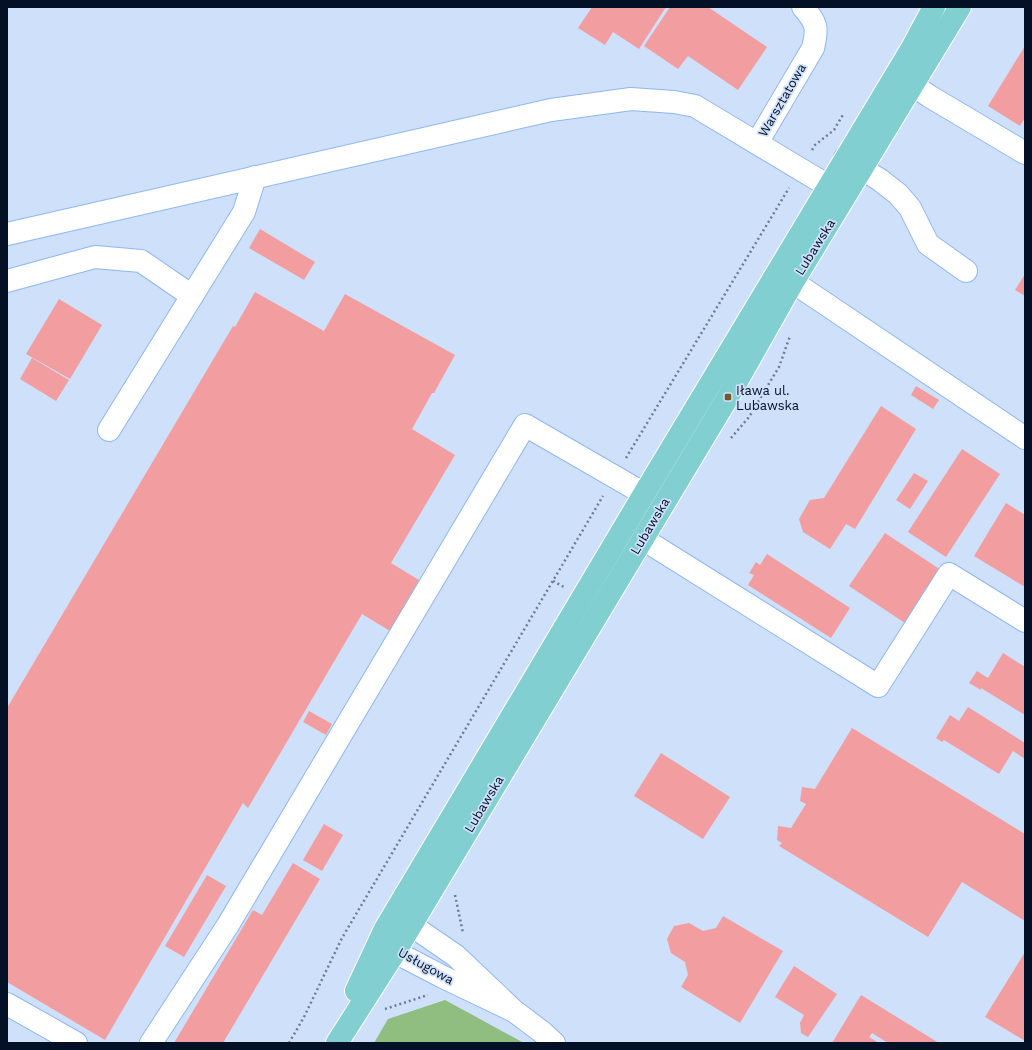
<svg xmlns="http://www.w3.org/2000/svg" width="1032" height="1050" font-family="'Work Sans',sans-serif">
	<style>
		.forest { fill: #90bd80 }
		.building { fill: #f29ea0 }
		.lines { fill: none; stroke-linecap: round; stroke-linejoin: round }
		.minor-casing { stroke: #8db7f5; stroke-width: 24 }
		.major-casing { stroke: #fff; stroke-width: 24 }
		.path { stroke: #6e7d95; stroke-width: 2.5; stroke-dasharray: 2 3; stroke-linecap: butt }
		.minor { stroke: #fff; stroke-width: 22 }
		.major { stroke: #81cfd1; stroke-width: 22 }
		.poi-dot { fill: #74582b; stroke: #cfe0fa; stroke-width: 1.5 }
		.labels { text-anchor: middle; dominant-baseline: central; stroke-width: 3.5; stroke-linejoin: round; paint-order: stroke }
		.street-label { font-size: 13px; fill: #031026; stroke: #cfe0fa }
		.poi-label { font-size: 13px; fill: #031026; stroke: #cfe0fa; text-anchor: start }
	</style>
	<rect width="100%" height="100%" fill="#cfe0fa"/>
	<path class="forest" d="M 445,1000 L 524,1043 L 374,1043 L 388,1019 Z"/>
	<g class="building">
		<path d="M 592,7 L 666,7 L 639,49 L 613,32 L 605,45 L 578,28 Z"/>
		<path d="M 670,7 L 708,7 L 767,47 L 738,90 L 688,56 L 678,69 L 644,46 Z"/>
		<path d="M 1025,46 L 1025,118 L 1020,126 L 988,106 Z"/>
		<path d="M 260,229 L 315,262 L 304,280 L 249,248 Z"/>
		<path d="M 1025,274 L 1025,296 L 1015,290 Z"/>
		<path d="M 255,292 L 324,331 L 345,294 L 455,355 L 434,393 L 432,393 L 412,429 L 455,455 L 391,563 L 419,580 L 390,631 L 362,614 L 248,808 L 243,803 L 105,1040 L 7,982 L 7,708 L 233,326 L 235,327 Z"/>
		<path d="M 59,299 L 102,325 L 70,379 L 26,354 Z"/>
		<path d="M 32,358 L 69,380 L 56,401 L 20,379 Z"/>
		<path d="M 916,386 L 939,400 L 933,409 L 911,395 Z"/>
		<path d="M 881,406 L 916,429 L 855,529 L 846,524 L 830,549 L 803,532 L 799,519 L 810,500 L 824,498 Z"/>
		<path d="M 962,449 L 1000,474 L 946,557 L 908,532 Z"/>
		<path d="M 914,473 L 928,481 L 910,509 L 896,500 Z"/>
		<path d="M 1006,503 L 1025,515 L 1025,587 L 974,556 Z"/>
		<path d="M 885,533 L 953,578 L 917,631 L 849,586 Z"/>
		<path d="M 767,554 L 850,608 L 831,638 L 748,585 L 754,575 L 749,573 L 756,562 L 760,565 Z"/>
		<path d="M 1003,653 L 1025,667 L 1025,715 L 981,688 L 981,690 L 969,683 L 977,671 L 988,678 Z"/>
		<path d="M 968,707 L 1025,743 L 1025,759 L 1013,751 L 999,774 L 944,740 L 942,742 L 936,738 L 950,715 L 959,721 Z"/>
		<path d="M 309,711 L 332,724 L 326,735 L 303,722 Z"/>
		<path d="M 852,728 L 1025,834 L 1025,921 L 962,882 L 928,937 L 779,846 L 782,843 L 777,840 L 778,826 L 791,828 L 806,804 L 800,801 L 802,787 L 815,789 Z"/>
		<path d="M 661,753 L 730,797 L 703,839 L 634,796 Z"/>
		<path d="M 324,824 L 343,835 L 322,871 L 303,860 Z"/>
		<path d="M 293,863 L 320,879 L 223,1043 L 174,1043 L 253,910 L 262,915 Z"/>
		<path d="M 207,875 L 226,886 L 184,957 L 165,946 Z"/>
		<path d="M 723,916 L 783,951 L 740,1023 L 681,987 L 688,975 L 685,962 L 671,953 L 667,939 L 674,926 L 689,923 L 703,931 L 716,928 Z"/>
		<path d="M 1025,952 L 1025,1041 L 985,1017 Z"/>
		<path d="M 794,966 L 837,994 L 808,1037 L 801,1033 L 800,1023 L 804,1015 L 775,997 Z"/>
		<path d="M 861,995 L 939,1043 L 888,1043 L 872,1033 L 869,1037 L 879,1043 L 832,1043 Z"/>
	</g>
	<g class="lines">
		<g class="minor-casing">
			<g id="minor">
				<path d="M 897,74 L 929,96 L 1025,153"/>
				<path d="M 757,143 L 813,48 C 818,28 817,23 803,7"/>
				<path d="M 845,158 L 880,180 L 898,194 L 910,208 L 928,244 L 966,271"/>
				<path d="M 7,234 L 551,110 L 631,99 L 674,102 L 695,106 L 845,196"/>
				<path d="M 7,281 L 95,257 L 141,261 L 192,296"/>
				<path d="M 793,282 L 1025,438"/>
				<path d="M 109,430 L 244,212 L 255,177"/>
				<path d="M 627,529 L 878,686 L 949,574 L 1025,621"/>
				<path d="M 7,1004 L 76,1043"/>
				<path d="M 514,1011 L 443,977 L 395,952 L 385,929 L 411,925 L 456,956 L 514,1011 L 542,1032 L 554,1043"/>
				<path d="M 151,1043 L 228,925 L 525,425 L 660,503"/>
			</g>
		</g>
		<g class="major-casing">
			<g id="major">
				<path d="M 356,991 L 385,929 L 644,494 L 912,48 L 934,7"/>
				<path d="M 337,1043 L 395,952 L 728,397 L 793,282 L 960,7"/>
			</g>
		</g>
		<g class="path">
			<path d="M 812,150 L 815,145 L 834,130 L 844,113"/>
			<path d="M 731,438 L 749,417 L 779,367 L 790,336"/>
			<path d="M 626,458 L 789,188"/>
			<path d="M 553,581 L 564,587"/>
			<path d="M 455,895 L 463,933"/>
			<path d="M 385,1009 L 428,995"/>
			<path d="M 289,1043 L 304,1017 L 342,938 L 603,496"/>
		</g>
		<use href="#minor" class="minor"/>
		<use href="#major" class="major"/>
	</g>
	<rect class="poi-dot" x="724" y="393" width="8" height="8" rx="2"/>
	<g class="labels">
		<g class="street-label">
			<text transform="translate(782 100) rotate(-60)">Warsztatowa</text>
			<text transform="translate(815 247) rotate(-58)">Lubawska</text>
			<text transform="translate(650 526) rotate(-59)">Lubawska</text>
			<text transform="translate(484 804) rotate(-59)">Lubawska</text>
			<text transform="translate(426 966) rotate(29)">Usługowa</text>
		</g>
		<g class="poi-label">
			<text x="736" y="390">Iława ul.<tspan x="736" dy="15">Lubawska</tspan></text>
		</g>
	</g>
	<rect width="1032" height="1050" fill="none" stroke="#031026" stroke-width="16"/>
</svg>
